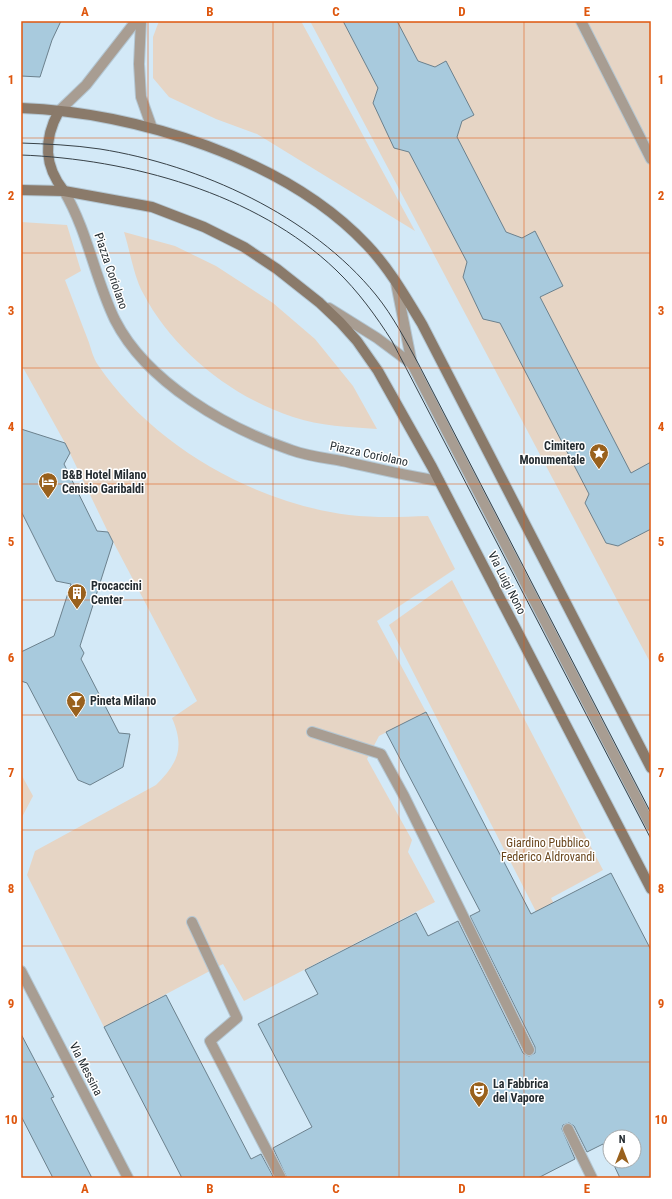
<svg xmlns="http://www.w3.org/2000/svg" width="672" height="1199" font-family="'Roboto Condensed',sans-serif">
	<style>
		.green { fill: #e6d5c5 }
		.building { fill: #a8cadd; stroke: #6c818d }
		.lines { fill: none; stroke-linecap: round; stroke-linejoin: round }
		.service-casing { stroke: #b4c7d3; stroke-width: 12 }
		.minor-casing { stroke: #b4c7d3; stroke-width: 12 }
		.secondary-casing { stroke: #b4c7d3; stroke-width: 12 }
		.service { stroke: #a89d92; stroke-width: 10 }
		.minor { stroke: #a89d92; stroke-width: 10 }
		.secondary { stroke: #8a7a6a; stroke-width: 10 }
		.tram { stroke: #384248; stroke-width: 1 }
		.grid { fill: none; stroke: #de570e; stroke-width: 1; stroke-opacity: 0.55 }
		.labels { text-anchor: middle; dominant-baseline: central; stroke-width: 3; stroke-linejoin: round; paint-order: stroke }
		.street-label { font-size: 12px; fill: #242c31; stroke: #fff }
		.poi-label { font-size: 12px; font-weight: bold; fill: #242c31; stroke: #fff; text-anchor: start }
		.park-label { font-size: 12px; fill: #69451b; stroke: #fff }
		.neatline { fill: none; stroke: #de570e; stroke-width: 1.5 }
		.grid-label { font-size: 13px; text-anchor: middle; font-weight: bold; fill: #de570e }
	</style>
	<rect width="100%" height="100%" fill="#d3e9f7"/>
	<g class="green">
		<path d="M 159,21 L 301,21 L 415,231 L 257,134 L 216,119 L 169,97 L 153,78 L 153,37 Z"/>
		<path d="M 310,21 L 651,21 L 651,664 Z"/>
		<path d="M 21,222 L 67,225 L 81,271 L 65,280 C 73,300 80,320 88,340 C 91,348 93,358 98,365 C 152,445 254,503 349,515 C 376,518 401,517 428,516 L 455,569 L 377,621 L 426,712 L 379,736 L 367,759 L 412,840 L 408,852 L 435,902 L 244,1001 L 223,964 L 104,1027 L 27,875 L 35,851 L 156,785 C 178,763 185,748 172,718 L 197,701 L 108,532 L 65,443 L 21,364 Z"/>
		<path d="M 124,232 L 175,246 L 216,266 L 273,303 L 315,339 L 353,386 L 377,429 C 349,427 320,426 293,417 C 232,397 173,351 143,293 C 134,277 130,251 124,232 Z"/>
		<path d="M 452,580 L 603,870 L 551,898 L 606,1005 L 588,1013 L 389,625 Z"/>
		<path d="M 21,774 L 33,796 L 21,819 Z"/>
	</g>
	<g class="building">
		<path d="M 21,21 L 61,21 L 52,40 L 40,77 L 21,76 Z"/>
		<path d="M 343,21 L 397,21 L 418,61 L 435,67 L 446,61 L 474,115 L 462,121 L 457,137 L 506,232 L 522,238 L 535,231 L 563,286 L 540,297 L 631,473 L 651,462 L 651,529 L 618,546 L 606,543 L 585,503 L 589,494 L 500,323 L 483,319 L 463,277 L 467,262 L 409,152 L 394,148 L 373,103 L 378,88 Z"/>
		<path d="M 21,429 L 65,443 L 70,453 L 64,464 L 97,531 L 108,532 L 113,542 L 80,646 L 84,653 L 81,659 L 119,733 L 130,734 L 123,767 L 90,785 L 78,780 L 27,683 L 21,681 L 21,652 L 54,636 L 71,584 L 56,581 L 21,511 Z"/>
		<path d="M 426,712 L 531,914 L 611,873 L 651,950 L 651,1178 L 620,1178 L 612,1161 L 634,1161 L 634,1137 L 610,1137 L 610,1158 L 603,1144 L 587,1152 L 574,1126 L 569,1123 L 563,1125 L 562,1129 L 575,1159 L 538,1178 L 287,1178 L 273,1148 L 312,1127 L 258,1024 L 318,994 L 305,970 L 416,913 L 428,936 L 458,921 L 523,1053 L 529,1056 L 535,1053 L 535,1047 L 470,916 L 480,911 L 386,732 Z"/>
		<path d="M 166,995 L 251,1159 L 261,1154 L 274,1178 L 182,1178 L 104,1027 Z"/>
		<path d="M 21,1034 L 54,1097 L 51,1098 L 92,1178 L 53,1178 L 21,1116 Z"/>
	</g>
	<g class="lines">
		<g class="service-casing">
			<g id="service">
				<path d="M 141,21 L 139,64 L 141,97 L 152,128"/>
				<path d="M 581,21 L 651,159"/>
				<path d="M 59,111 L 86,85 L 136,21"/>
				<path d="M 64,191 C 88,232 95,279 115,320 C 147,383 227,428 291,450 C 307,456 325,458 342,461 C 374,468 407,476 439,481"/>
				<path d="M 396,283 L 412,364 L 651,826"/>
				<path d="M 329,308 L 377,338 L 412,364"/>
				<path d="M 312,732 L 381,754 L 404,796 L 529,1050"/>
				<path d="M 192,922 L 237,1018 L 210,1041 L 281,1178"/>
				<path d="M 568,1129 L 592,1178"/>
			</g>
		</g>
		<g class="minor-casing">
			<path id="minor" d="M 21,971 L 128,1178"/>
		</g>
		<g class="secondary-casing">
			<g id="secondary">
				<path d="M 21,108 C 136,112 286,159 367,245 C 389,268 405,296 422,324 L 651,768"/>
				<path d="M 59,111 C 43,140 44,166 64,191"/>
				<path d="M 21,190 L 64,191 L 152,207 L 204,227 L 244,247 L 277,269 L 320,303 L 340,322 L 357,341 L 378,371 L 432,467 L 651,889"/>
			</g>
		</g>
		<use href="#service" class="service"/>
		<use href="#minor" class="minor"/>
		<use href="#secondary" class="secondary"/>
		<g class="tram">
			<path d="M 21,143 C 47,144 73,145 100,149 C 200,165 311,215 376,295 C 393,316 406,341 419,365 L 651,813"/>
			<path d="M 21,155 C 129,159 256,193 336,270 C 358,291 376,316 392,341 L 651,839"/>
		</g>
	</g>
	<path class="grid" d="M 148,21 L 148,1178M 273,21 L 273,1178M 399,21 L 399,1178M 524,21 L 524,1178M 21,138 L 651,138M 21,253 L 651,253M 21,368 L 651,368M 21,484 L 651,484M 21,600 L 651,600M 21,715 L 651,715M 21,830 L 651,830M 21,946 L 651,946M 21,1062 L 651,1062"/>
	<defs>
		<g id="sight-pin" transform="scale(1)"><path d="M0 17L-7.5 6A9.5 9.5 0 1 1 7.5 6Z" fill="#99611d" stroke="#fff"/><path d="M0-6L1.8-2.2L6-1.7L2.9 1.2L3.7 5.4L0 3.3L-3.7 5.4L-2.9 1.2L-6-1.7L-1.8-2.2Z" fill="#fff"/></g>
		<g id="hotel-pin" transform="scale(1)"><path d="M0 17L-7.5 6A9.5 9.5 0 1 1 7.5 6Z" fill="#99611d" stroke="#fff"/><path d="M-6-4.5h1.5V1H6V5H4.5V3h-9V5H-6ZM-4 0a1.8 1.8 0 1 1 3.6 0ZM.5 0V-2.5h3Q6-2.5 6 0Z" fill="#fff"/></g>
		<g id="building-pin" transform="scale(1)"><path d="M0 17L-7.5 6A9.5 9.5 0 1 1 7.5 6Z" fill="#99611d" stroke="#fff"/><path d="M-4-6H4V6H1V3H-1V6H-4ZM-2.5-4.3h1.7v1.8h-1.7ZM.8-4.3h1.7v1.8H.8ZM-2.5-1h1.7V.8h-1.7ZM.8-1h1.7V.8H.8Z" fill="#fff"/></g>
		<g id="bar-pin" transform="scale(1)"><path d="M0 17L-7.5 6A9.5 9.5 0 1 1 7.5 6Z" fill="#99611d" stroke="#fff"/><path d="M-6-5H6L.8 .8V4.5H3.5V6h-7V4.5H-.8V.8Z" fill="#fff"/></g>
		<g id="theatre-pin" transform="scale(1)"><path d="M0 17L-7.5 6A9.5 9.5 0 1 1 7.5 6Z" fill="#99611d" stroke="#fff"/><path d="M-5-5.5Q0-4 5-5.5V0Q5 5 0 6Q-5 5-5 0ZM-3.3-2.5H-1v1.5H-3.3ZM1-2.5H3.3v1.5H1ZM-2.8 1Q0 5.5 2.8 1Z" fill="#fff"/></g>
	</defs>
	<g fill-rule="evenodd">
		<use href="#sight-pin" x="599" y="453"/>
		<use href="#hotel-pin" x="48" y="482"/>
		<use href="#building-pin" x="77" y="593"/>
		<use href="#bar-pin" x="76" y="701"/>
		<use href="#theatre-pin" x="479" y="1091"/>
	</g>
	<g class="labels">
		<g class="street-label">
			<text transform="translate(111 271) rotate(71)">Piazza Coriolano</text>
			<text transform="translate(369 454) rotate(12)">Piazza Coriolano</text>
			<text transform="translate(507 583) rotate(63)">Via Luigi Nono</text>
			<text transform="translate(86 1069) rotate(63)">Via Messina</text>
		</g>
		<g class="poi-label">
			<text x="585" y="446" text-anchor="end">Cimitero<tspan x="585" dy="14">Monumentale</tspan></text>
			<text x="62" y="475">B&amp;B Hotel Milano<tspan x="62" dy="14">Cenisio Garibaldi</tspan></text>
			<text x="91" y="586">Procaccini<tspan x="91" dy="14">Center</tspan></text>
			<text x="90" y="701">Pineta Milano</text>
			<text x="493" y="1084">La Fabbrica<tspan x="493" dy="14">del Vapore</tspan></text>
		</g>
		<g class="park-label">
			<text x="548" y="843">Giardino Pubblico<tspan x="548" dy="14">Federico Aldrovandi</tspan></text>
		</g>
	</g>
	<rect width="672" height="1199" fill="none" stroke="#ffffff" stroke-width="44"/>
	<g transform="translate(622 1149)"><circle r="19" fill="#ffffff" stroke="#a7abad"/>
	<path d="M0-3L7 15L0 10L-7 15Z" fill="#99611d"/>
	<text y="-6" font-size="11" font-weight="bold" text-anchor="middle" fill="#242c31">N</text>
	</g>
	<rect x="22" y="22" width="628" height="1155" class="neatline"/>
	<g class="grid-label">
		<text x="85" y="16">A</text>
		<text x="210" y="16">B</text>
		<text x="336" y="16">C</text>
		<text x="462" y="16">D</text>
		<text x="587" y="16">E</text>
		<text x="11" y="84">1</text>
		<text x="661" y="84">1</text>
		<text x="11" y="200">2</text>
		<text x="661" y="200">2</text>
		<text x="11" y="315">3</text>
		<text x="661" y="315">3</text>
		<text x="11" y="431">4</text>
		<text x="661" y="431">4</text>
		<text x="11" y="546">5</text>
		<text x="661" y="546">5</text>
		<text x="11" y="662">6</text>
		<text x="661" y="662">6</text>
		<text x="11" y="777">7</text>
		<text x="661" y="777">7</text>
		<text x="11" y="893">8</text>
		<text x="661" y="893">8</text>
		<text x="11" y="1008">9</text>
		<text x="661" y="1008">9</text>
		<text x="11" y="1124">10</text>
		<text x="661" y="1124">10</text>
		<text x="85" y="1193">A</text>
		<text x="210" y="1193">B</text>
		<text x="336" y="1193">C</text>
		<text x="462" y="1193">D</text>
		<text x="587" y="1193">E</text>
	</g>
</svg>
